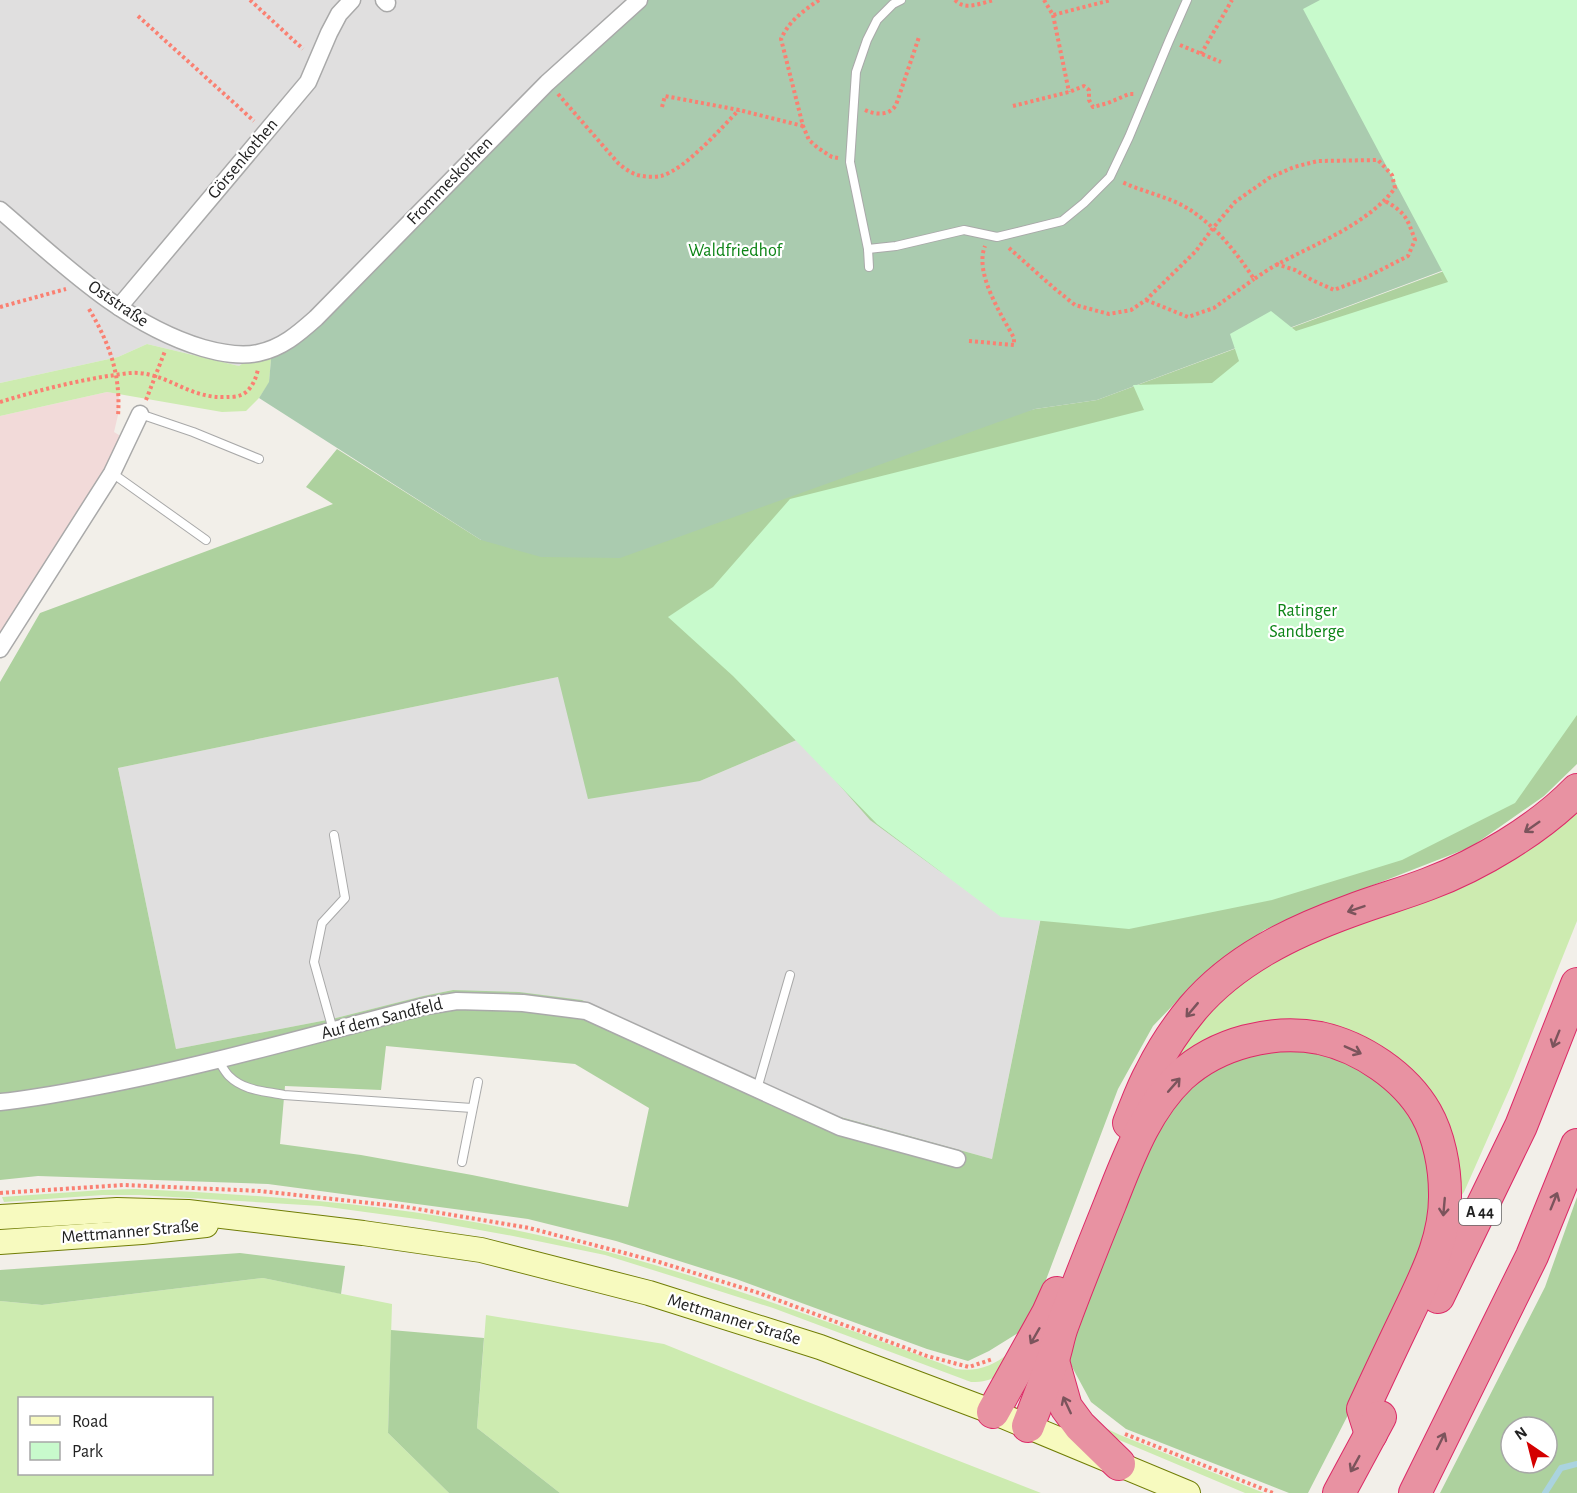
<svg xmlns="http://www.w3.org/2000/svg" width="1577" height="1493" font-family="'Alegreya Sans',sans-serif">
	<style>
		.residential { fill: #e0dfdf }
		.commercial { fill: #f2dad9 }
		.grass { fill: #cdebb0; fill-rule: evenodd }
		.forest { fill: #add19e; fill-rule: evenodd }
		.cemetery { fill: #aacbaf }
		.park { fill: #c8facc }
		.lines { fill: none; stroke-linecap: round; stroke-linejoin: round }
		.stream { stroke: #aad3df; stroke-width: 6 }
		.lane-casing { stroke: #a9a9a9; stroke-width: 10 }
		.street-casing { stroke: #a9a9a9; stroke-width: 19 }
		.secondary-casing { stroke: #707d05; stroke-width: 26 }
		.highway-casing { stroke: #dc2a67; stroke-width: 34 }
		.path { stroke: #fa8072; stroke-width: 4; stroke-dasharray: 3 3; stroke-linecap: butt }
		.lane { stroke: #fff; stroke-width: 8 }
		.street { stroke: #fff; stroke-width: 16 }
		.secondary { stroke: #f7fabf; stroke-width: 24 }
		.highway { stroke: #e892a2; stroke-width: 32 }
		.oneway { stroke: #7b545c }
		.labels { text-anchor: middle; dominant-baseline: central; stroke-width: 4.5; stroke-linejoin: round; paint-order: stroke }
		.shield { fill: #fff; stroke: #646464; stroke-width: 1.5 }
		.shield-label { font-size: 16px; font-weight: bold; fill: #222 }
		.street-label { font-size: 18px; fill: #222; stroke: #fff }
		.park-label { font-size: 18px; fill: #0c8416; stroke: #fff }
	</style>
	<rect width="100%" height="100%" fill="#f2efe9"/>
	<g class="residential">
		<path d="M 0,0 L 639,0 L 316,318 L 257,353 L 239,366 L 147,344 L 118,357 L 0,383 Z"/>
		<path d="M 558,677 L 700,781 L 799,739 L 1041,916 L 992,1159 L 837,1116 L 582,1000 L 453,990 L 423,996 L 332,1019 L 176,1049 L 118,768 Z"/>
	</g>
	<path class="commercial" d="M 107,392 L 119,394 L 118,415 L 114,432 L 127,440 L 0,649 L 0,416 Z"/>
	<g class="grass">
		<path d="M 147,344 L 239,366 L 257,353 L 272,348 L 269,383 L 259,398 L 246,411 L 222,412 L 107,392 L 0,416 L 0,383 L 118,357 Z"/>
		<path d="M 1577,801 L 1577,921 L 1513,1081 L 1464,1192 L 1457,1201 L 1178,1070 L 1162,1066 L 1185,1029 L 1257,965 Z"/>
		<path d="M 136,1189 C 261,1195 387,1203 510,1229 C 664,1260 810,1315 956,1369 C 977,1372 993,1366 1009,1353 C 1000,1375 996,1382 971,1382 L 773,1308 L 672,1276 L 605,1255 L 513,1236 L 424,1220 L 321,1206 L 139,1195 L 103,1195 L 4,1202 L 2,1197 L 102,1190 Z"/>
		<path d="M 263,1278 L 392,1304 L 388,1433 L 449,1493 L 0,1493 L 0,1301 L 42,1305 ZM 20,1398 L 212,1398 L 212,1474 L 20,1474 Z"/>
		<path d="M 486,1315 L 664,1344 L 803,1400 L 1041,1493 L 560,1493 L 477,1428 Z"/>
		<path d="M 1068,1372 L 1084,1407 L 1099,1425 L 1120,1435 L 1264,1493 L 1245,1493 L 1105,1434 L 1088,1423 Z"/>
	</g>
	<g class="forest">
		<path d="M 1577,0 L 1577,764 L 1544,796 L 1471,847 L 1340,898 L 1264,930 L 1203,974 L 1153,1026 L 1118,1089 L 1038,1301 L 1023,1330 L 989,1351 L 968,1361 L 927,1349 L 736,1279 L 616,1241 L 528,1219 L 268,1184 L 38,1176 L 0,1180 L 0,682 L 40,613 L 333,504 L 306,487 L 337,449 L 481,540 L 1035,409 L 1097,400 L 1452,268 ZM 558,677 L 588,799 L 700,781 L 799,739 L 870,820 L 941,872 L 1041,917 L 992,1159 L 837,1116 L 582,1000 L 519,992 L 453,990 L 423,996 L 332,1019 L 176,1049 L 118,768 ZM 386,1046 L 575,1064 L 649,1108 L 628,1207 L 472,1175 L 361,1155 L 280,1144 L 285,1086 L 381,1090 Z"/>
		<path d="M 1259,1047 L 1331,1052 L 1390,1087 L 1431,1146 L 1428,1259 L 1308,1493 L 1289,1493 L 1126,1429 L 1091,1402 L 1071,1365 L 1065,1359 L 1144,1142 L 1189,1081 Z"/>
		<path d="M 1577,1197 L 1577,1493 L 1440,1493 L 1545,1287 ZM 1511,1427 L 1547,1427 L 1547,1463 L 1511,1463 Z"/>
		<path d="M 240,1253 L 345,1266 L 341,1294 L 263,1278 L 42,1305 L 0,1301 L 0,1270 Z"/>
		<path d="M 391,1330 L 484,1338 L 477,1428 L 560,1493 L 449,1493 L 388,1433 Z"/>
	</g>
	<path class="cemetery" d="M 639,0 L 1486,0 L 1452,267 L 1097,400 L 1035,409 L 620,558 L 541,557 L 481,540 L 259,398 L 269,382 L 272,348 L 288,341 Z"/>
	<path class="park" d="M 1320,0 L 1577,0 L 1577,715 L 1515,803 L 1402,860 L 1272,900 L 1129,929 L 1001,917 L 877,824 L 733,676 L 668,617 L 713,587 L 790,499 L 1144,410 L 1133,385 L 1212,383 L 1239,361 L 1230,334 L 1271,311 L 1296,331 L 1448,282 L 1303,9 Z"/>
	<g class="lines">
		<path class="stream" d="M 1545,1493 L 1561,1468 L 1577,1464"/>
		<g class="lane-casing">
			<g id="lane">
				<path d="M 868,249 L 896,246 L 964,230 L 997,237 L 1062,221 L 1084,203 L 1110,177 L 1129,137 L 1169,41 L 1187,0"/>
				<path d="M 869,267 L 868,249 L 850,162 L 856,72 L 867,40 L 877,20 L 893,4 L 901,0"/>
				<path d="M 140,414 L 193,432 L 259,459"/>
				<path d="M 112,473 L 206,540"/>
				<path d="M 333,1030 L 314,962 L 322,923 L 345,898 L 334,835"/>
				<path d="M 218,1060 C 222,1066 225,1072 229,1076 C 244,1091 265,1091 284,1095 L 472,1108"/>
				<path d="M 757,1089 L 790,975"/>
				<path d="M 462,1162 L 478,1082"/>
			</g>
		</g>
		<g class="street-casing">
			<g id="street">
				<path d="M 384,0 L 387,3"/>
				<path d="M 0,210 C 62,263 123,324 203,348 C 221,353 240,357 258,353 C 282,348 298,334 316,318 L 547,83 L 639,0"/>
				<path d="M 119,307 L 308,82 L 329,33 L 339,14 L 352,0"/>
				<path d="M 0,649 L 112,473 L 140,414"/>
				<path d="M 0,1102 C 32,1099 63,1093 94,1087 C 206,1066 316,1034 426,1006 L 457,1001 L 523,1003 L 586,1011 L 840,1127 L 957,1159"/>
			</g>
		</g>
		<g class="secondary-casing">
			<g id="secondary">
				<path d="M 0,1217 L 117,1210 L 188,1212 L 363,1233 L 481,1250 L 649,1293 L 820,1347 L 993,1412 L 1188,1493"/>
				<path d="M 0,1242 L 142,1232 L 206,1225"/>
			</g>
		</g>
		<g class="highway-casing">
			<g id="highway">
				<path d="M 1129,1123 C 1136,1106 1142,1088 1151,1072 C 1162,1050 1177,1027 1193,1008 C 1234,960 1292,932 1350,911 C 1376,901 1402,894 1428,884 C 1479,865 1539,829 1577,790"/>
				<path d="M 1438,1297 L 1521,1126 L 1577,984"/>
				<path d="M 1053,1361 L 1066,1407 L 1080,1426 L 1119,1464"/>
				<path d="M 993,1412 L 1048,1313 L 1057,1293"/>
				<path d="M 1028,1426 C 1036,1405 1045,1383 1052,1362 C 1057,1349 1058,1336 1063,1324 C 1078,1283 1094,1244 1110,1204 C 1128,1159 1145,1110 1181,1076 C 1217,1043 1272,1029 1320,1038 C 1361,1047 1405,1076 1426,1113 C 1439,1136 1445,1167 1445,1194 C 1446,1240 1424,1279 1405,1320 C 1391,1349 1377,1379 1363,1409 L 1371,1434"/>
				<path d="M 1339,1493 L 1380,1417"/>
				<path d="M 1415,1493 L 1532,1256 L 1577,1145"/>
			</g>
		</g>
		<g class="path">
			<path d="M 250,0 L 303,49"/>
			<path d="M 819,0 C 803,11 789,21 781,39 L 803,126 L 809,140 L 818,148 L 832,157 L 838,158"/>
			<path d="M 955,0 C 965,11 981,3 994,0"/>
			<path d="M 1044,0 L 1053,15 L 1111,0"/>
			<path d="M 1053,15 L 1069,92"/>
			<path d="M 138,16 L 254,121"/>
			<path d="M 1180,45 L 1221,62"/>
			<path d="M 1201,54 L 1232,0"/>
			<path d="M 558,94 L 618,163 C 625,169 633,175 643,176 C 647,177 656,177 661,176 C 686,169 721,128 739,110"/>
			<path d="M 1013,106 L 1069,92 L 1084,86 L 1089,90 L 1089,100 L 1093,107 L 1108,103 L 1129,94 L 1134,94"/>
			<path d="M 662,107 L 665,96 L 739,110 L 803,126"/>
			<path d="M 865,110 C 876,115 889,116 896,105 L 919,37"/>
			<path d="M 1009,248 L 1054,288 L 1075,305 L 1109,314 L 1131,310 L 1146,300 L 1196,251 L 1213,228 L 1235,202 L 1269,178 L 1294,167 L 1318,161 L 1378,160 L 1392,175 L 1395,188 C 1368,224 1317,243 1278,264 C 1270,268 1262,274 1254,279 C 1236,252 1215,225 1187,208 C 1167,196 1143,192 1122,182"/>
			<path d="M 1276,264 L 1295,270 L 1312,280 L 1334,290 L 1365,278 L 1408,256 L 1415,240 C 1407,218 1406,213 1385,201"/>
			<path d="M 1146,300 L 1188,317 L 1214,308 L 1254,279"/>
			<path d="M 0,307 L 66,289"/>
			<path d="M 89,309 C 110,344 121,376 118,416"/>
			<path d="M 969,341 L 1014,345 L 1014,338 C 1001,314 974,273 985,246"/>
			<path d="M 146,400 L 165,351"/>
			<path d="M 0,402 C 36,391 71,382 108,376 C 118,375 129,372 139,373 C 172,376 190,399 227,397 C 231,397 237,397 241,395 C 251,391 256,379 258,369"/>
			<path d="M 0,1193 L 124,1185 L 260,1191 L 406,1207 L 529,1228 L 659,1262 L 759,1293 L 927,1356 L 969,1367 L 993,1359"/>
			<path d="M 1125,1434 L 1273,1493"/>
		</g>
		<use href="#lane" class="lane"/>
		<use href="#street" class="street"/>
		<use href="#secondary" class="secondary"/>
		<use href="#highway" class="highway"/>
	</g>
	<defs><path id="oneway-shaft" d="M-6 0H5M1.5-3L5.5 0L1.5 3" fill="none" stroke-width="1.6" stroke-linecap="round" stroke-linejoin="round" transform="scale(1.5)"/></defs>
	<g class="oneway">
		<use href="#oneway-shaft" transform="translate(1532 827) rotate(145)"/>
		<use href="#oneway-shaft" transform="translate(1356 909) rotate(161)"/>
		<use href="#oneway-shaft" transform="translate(1192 1010) rotate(130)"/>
		<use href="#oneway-shaft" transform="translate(1556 1039) rotate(112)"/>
		<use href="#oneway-shaft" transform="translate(1353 1050) rotate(24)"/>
		<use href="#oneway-shaft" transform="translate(1174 1085) rotate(-49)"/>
		<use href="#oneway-shaft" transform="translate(1554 1201) rotate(-68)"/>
		<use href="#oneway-shaft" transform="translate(1444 1207) rotate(95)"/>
		<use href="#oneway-shaft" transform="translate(1035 1336) rotate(120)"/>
		<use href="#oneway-shaft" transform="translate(1067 1405) rotate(-115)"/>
		<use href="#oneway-shaft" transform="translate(1441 1441) rotate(-64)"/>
		<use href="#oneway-shaft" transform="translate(1355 1464) rotate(119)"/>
	</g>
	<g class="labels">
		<rect class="shield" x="1459" y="1199" width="42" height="26" rx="4.5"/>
		<g class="shield-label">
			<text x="1480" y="1212">A 44</text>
		</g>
		<g class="street-label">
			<text transform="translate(243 159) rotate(-50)">Görsenkothen</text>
			<text transform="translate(450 181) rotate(-46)">Frommeskothen</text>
			<text transform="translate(118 304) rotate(34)">Oststraße</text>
			<text transform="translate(382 1019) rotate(-14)">Auf dem Sandfeld</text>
			<text transform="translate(130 1232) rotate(-5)">Mettmanner Straße</text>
			<text transform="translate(734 1320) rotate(17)">Mettmanner Straße</text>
		</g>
		<g class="park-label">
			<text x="735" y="251">Waldfriedhof</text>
			<text x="1307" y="611">Ratinger<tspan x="1307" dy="21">Sandberge</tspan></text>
		</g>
	</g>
	<rect x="18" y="1397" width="195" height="78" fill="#ffffff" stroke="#a7a7a7" stroke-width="1.5"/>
	<rect x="30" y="1416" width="30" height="9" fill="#f7fabf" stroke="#a7a7a7" stroke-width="1.5"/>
	<text x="72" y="1427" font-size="18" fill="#222222">Road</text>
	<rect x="30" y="1442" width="30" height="18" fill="#c8facc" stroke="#a7a7a7" stroke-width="1.5"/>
	<text x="72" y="1457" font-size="18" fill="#222222">Park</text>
	<g transform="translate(1529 1445) rotate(325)"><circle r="28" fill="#ffffff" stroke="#a7a7a7" stroke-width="1.5"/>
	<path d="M0-4.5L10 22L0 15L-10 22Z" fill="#d40000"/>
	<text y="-9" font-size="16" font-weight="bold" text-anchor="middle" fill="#222222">N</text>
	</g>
</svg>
